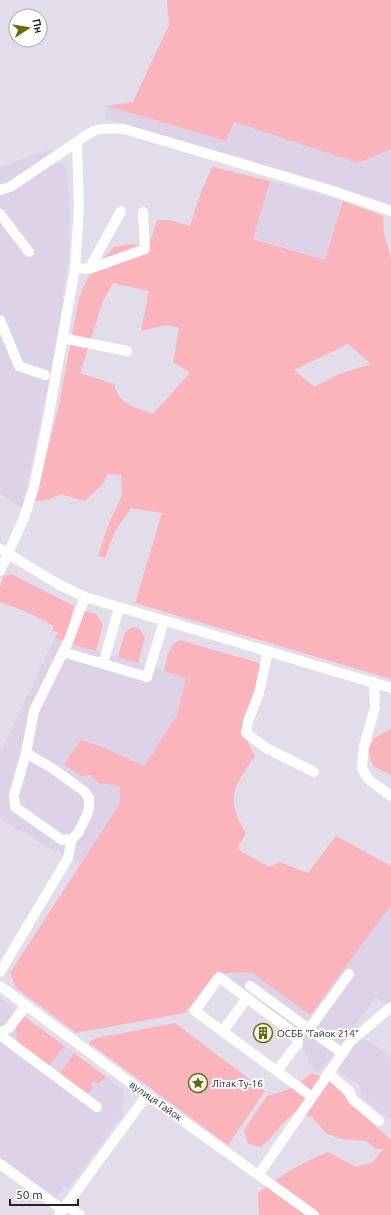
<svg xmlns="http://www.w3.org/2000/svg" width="391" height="1215" font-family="Ubuntu,sans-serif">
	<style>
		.built { fill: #ddd2e8 }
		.green { fill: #fbb4bc; fill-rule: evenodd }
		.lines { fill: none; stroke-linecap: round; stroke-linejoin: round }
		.minor { stroke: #fff; stroke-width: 10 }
		.labels { text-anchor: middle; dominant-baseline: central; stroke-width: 4; stroke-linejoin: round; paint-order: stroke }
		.poi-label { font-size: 10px; fill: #252328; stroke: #fff; text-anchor: start }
		.street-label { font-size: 10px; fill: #252328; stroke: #fff }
	</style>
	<rect width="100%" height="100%" fill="#e3dcea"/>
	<g class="built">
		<path d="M 107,106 L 226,141 L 234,122 L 358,163 L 391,149 L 391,205 L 365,196 L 105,119 Z"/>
		<path d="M 52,149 L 60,163 L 66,163 L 70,210 L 69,254 L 61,312 L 47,391 L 22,508 L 0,494 L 0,167 Z"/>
		<path d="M 270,181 L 343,201 L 325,260 L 253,238 Z"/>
		<path d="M 55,638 L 187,678 L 177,715 L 79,865 L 0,819 L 0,748 L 2,749 Z"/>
		<path d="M 336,836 L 391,866 L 391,1008 L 376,997 L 319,1073 L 310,1066 L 296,1028 L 229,978 Z"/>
		<path d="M 0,998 L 124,1090 L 123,1114 L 68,1189 L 64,1186 L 55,1198 L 0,1157 Z"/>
		<path d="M 362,1037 L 391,1057 L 391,1120 L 362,1098 L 359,1085 L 335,1069 L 348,1050 Z"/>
	</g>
	<g class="green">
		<path d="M 167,0 L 391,0 L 391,149 L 358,163 L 234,122 L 226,141 L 107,106 L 133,102 L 169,25 Z"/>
		<path d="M 212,167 L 270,181 L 253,239 L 325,260 L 343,201 L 383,216 L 384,233 L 391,259 L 391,679 L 135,603 L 162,513 L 131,508 L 115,531 L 105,558 L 98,556 L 108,526 L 122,495 L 121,475 L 108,474 L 103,484 L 85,501 L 61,494 L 48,500 L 35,501 L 59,405 L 79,298 L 90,273 L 114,247 L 131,244 L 146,246 L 152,237 L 157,220 L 169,220 L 190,226 L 201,192 ZM 113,283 L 149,291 L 141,331 L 167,325 L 179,328 L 173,362 L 190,373 L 153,414 C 135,407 119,405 114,384 L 80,373 L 103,301 ZM 348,344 L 371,364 L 339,374 L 314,387 L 294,370 Z"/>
		<path d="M 11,574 L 74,606 L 65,641 L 55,638 L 58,633 L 52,630 L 54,626 L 27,612 L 0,602 L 0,586 L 4,576 Z"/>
		<path d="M 85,611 L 96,614 L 103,625 L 96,651 L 72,644 L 80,619 Z"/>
		<path d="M 133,627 L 140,629 L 145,638 L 138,663 L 118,657 L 125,632 Z"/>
		<path d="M 180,640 L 259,663 L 261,669 L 247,717 L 240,733 L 247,740 L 255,756 C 234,787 224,798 246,833 L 237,849 L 269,867 L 279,862 L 308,873 L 336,836 L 391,866 L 391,905 L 310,1015 L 251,972 L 215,974 L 185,1013 L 76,1033 L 16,988 L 10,973 L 120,803 L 120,786 L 99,783 L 90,775 L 81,776 L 64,764 L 81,740 L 105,748 L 144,766 L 177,715 L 186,678 L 164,671 C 167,660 168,644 180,640 Z"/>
		<path d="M 391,729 L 391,775 L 373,766 L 368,751 L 374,738 Z"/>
		<path d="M 25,1017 L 64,1046 L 49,1066 L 25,1047 L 17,1043 L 16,1027 Z"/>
		<path d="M 175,1023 L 265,1091 L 228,1145 L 89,1043 L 92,1040 L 102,1037 Z"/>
		<path d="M 74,1053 L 106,1077 L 98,1084 L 94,1081 L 90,1085 L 93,1088 L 88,1093 L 84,1093 L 61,1076 L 60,1073 Z"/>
		<path d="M 311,1073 L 328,1079 L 355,1107 L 391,1140 L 391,1215 L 259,1215 L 258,1193 C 280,1176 302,1162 328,1152 L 356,1167 L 373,1162 L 383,1149 L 376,1149 L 366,1141 L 342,1139 L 327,1134 L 312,1117 L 295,1112 C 282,1122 274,1136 261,1147 L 248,1144 L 244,1130 L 267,1096 C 284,1092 299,1086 311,1073 Z"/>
	</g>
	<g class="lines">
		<g class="minor">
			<path d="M 0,190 L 10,187 L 77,142"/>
			<path d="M 0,214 L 29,252"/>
			<path d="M 75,268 L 89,269 L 145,249 L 143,212"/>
			<path d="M 89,269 L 121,211"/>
			<path d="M 0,320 L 19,366 L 45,375"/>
			<path d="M 62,338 L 127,351"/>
			<path d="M 0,549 L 58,584 L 85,597 L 391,688"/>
			<path d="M 0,571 L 24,518 L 34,487 L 48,419 L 75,268 L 79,207 L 77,142 C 95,127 100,128 124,129 L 330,190 L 391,211"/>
			<path d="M 268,651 L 259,693 L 248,721 L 246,733 L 266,748 L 314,772"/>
			<path d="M 63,652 L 147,677 L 164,621"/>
			<path d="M 103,664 L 119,608"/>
			<path d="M 374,682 L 375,707 L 364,746 L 362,768 L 368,779 L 391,796"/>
			<path d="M 26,753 L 34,711 L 68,642 L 85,597"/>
			<path d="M 0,972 L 68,858 L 72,839 L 78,833 L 87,815 L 89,808 L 89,798 L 84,791 L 52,768 L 26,753 L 14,795 L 15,807 L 62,840 L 72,839"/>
			<path d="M 0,986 L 147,1095 L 314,1215"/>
			<path d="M 250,986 L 342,1053"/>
			<path d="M 309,1029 L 349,974"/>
			<path d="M 223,1031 L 247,998"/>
			<path d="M 0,1033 L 9,1028 L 26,1005"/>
			<path d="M 0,1035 L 97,1107"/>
			<path d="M 277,1071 L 298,1043 L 295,1034 L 219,977 L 195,1011 L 312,1097"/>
			<path d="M 328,1073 L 349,1091 L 353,1100 L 379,1121"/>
			<path d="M 0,1164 L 63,1210"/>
			<path d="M 259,1174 L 351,1041 L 391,1007"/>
			<path d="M 66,1205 L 80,1215"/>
			<path d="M 59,1215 L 147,1095"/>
		</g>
	</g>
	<defs>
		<g id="building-ring" transform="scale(1)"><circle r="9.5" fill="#fff" stroke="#6a6801" stroke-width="1.5"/><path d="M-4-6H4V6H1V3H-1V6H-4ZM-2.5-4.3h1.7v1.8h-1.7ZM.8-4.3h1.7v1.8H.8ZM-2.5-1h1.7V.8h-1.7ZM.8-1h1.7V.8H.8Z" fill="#6a6801"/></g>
		<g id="sight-ring" transform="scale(1)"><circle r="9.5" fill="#fff" stroke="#6a6801" stroke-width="1.5"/><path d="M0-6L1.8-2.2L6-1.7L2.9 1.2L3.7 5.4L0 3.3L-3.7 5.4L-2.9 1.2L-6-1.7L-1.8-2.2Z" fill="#6a6801"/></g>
	</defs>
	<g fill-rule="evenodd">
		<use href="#building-ring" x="263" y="1033"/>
		<use href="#sight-ring" x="198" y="1083"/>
	</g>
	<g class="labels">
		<g class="poi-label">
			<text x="277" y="1033">ОСББ "Гайок 214"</text>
			<text x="212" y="1083">Літак Ту-16</text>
		</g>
		<g class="street-label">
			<text transform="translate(156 1101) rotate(35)">вулиця Гайок</text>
		</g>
	</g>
	<g transform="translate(28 28) rotate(78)"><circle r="19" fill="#ffffff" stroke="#a8a7a9"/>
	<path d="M0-3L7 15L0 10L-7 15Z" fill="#6a6801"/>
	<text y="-6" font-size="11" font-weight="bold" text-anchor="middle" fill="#252328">Пн</text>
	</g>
	<path d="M10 1199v6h68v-6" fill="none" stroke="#252328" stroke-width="2"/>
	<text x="16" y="1199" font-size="12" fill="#252328" stroke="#ffffff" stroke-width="3" paint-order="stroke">50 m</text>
</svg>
